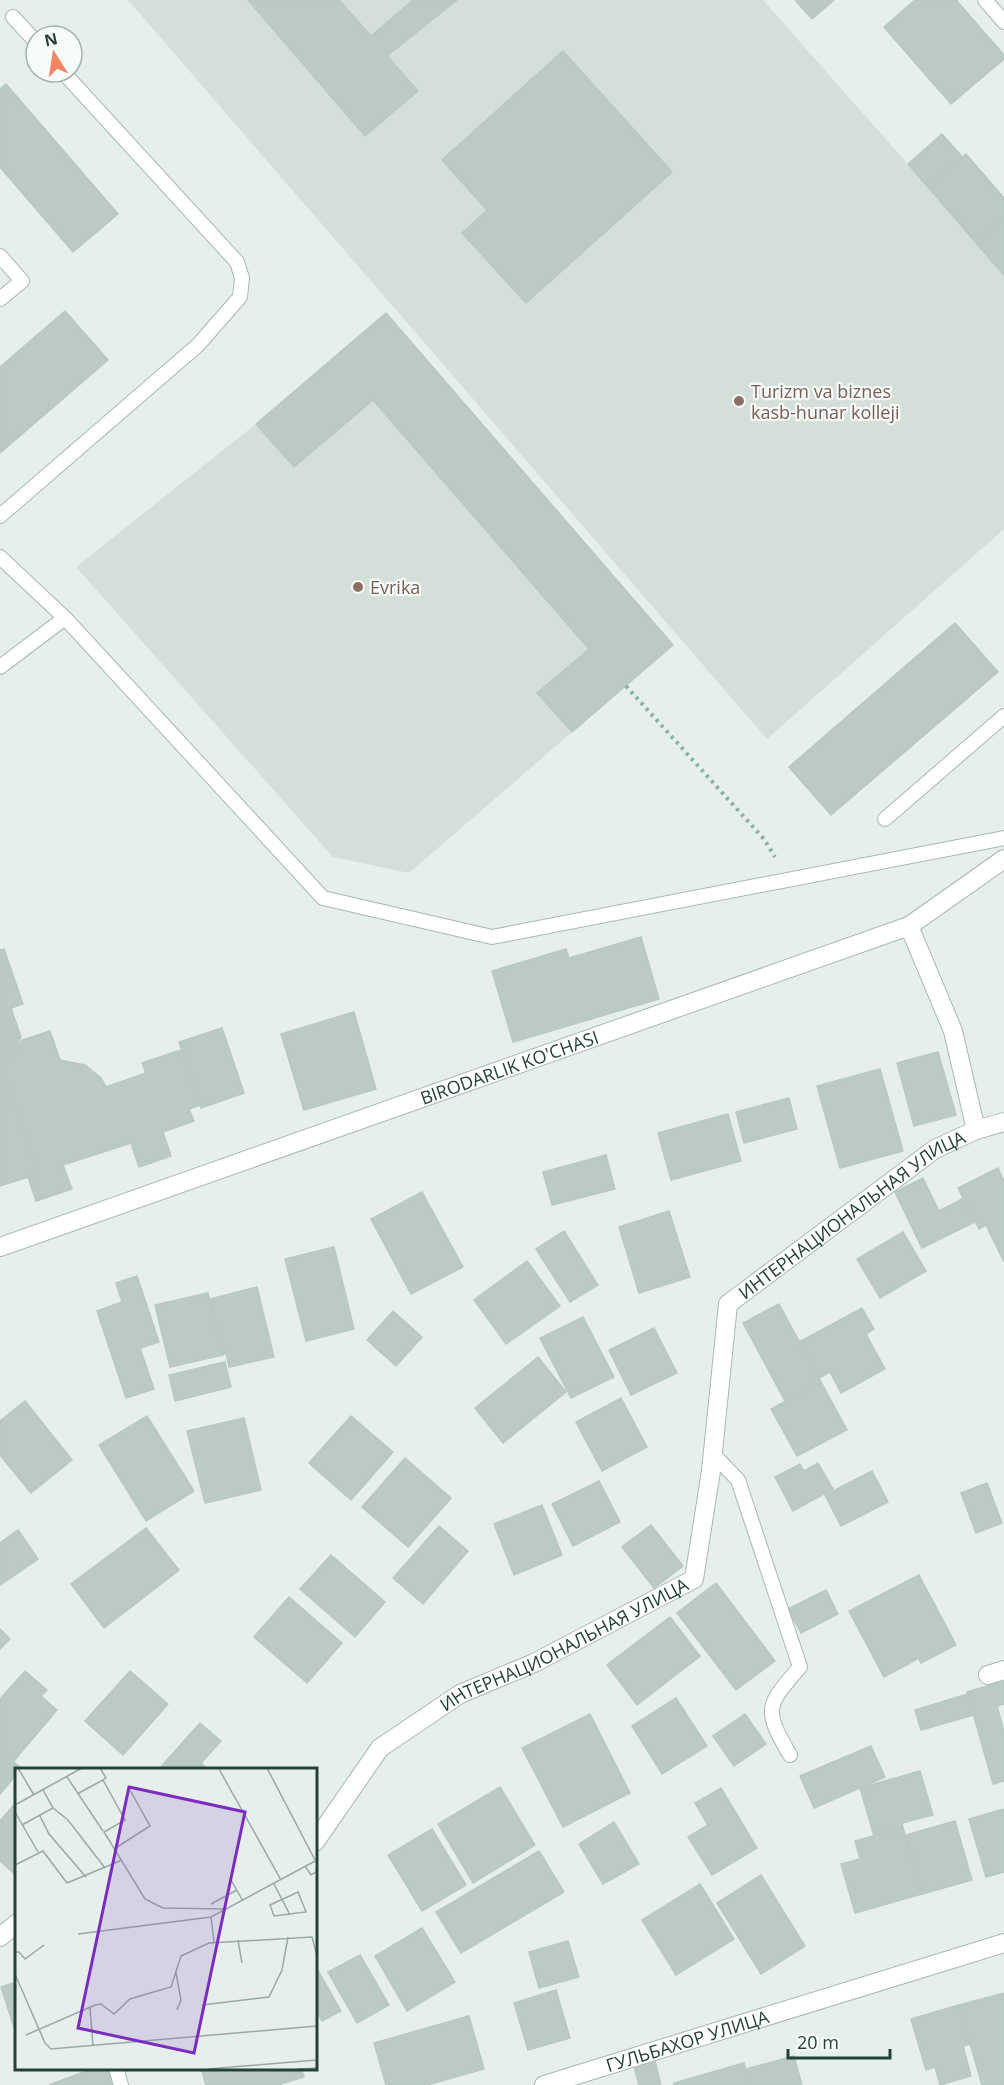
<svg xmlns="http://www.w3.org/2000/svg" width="1004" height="2085" font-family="'Open Sans',sans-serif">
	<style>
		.built { fill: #d4dfda }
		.building { fill: #bbcac4; stroke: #b8c9c2; stroke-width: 1.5 }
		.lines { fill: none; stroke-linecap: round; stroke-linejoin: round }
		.lane-casing { stroke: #a8b8b2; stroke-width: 16 }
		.street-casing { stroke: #a8b8b2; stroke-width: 20 }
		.path { stroke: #86b3a5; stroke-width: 4; stroke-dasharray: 3 4.5; stroke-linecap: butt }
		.lane { stroke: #fff; stroke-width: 14 }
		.street { stroke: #fff; stroke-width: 18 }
		.education-dot { fill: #8d6e63; stroke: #f7fbf9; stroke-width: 2 }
		.labels { text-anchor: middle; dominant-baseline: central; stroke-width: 4.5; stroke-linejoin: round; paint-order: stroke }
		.education-label { font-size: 18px; fill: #785e54; stroke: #f7fbf9; text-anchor: start }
		.street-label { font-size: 18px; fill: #24423a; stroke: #f7fbf9 }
		.inset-road { fill: none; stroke: #98aaa4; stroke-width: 1.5 }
		.view { fill: #7b2cbf; fill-opacity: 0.15; stroke: #7b2cbf; stroke-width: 3 }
		.inset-edge { fill: none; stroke: #24423a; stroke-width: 3 }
	</style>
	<rect width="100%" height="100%" fill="#e6efeb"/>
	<g class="built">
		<path d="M 128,0 L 763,0 L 1004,273 L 1004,529 L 767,739 Z"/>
		<path d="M 386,313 L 673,645 L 409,873 L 333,857 L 76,567 L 256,424 Z"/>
	</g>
	<g class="building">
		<path d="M 248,0 L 339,0 L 371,36 L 413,0 L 457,0 L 387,56 L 418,91 L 365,136 Z"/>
		<path d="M 795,0 L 834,0 L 812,19 Z"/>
		<path d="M 915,0 L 956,0 L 1004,55 L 1004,59 L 951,104 L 884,27 Z"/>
		<path d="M 563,51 L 672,172 L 526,303 L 462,233 L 487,210 L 442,160 Z"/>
		<path d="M 6,84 L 118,214 L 73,252 L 0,167 L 0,89 Z"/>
		<path d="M 942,134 L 963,158 L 928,187 L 908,164 Z"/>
		<path d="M 966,154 L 1004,198 L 1004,221 L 977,244 L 928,187 Z"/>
		<path d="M 1004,221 L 1004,275 L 977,244 Z"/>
		<path d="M 65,311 L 108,360 L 0,453 L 0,367 Z"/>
		<path d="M 386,313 L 673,645 L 572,732 L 537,693 L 589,649 L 373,400 L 294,467 L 256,424 Z"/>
		<path d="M 955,623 L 998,672 L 831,815 L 789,767 Z"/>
		<path d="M 641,937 L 659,999 L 513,1042 L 492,971 L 566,949 L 569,958 Z"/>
		<path d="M 4,949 L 23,1004 L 11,1008 L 21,1037 L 0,1044 L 0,950 Z"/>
		<path d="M 354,1012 L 376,1089 L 304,1110 L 281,1034 Z"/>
		<path d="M 222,1028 L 244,1093 L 201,1108 L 179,1042 Z"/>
		<path d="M 50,1031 L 60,1060 L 85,1065 L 101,1078 L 106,1087 L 146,1073 L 142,1063 L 181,1050 L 200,1105 L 189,1109 L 194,1121 L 163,1132 L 171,1156 L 139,1167 L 131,1143 L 63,1165 L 72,1189 L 36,1201 L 28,1177 L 38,1174 L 1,1063 L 11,1060 L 22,1040 Z"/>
		<path d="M 21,1037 L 11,1060 L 1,1063 L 38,1174 L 0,1186 L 0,1044 Z"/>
		<path d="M 938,1052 L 956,1115 L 914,1126 L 897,1063 Z"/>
		<path d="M 880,1069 L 903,1151 L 840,1168 L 817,1086 Z"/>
		<path d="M 789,1098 L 797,1129 L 744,1143 L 736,1112 Z"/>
		<path d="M 728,1114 L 741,1161 L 671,1180 L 658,1133 Z"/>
		<path d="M 606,1155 L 615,1189 L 552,1205 L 543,1172 Z"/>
		<path d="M 998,1168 L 1004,1181 L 1004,1262 L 986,1225 L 979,1229 L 958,1188 Z"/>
		<path d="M 923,1178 L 939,1211 L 964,1198 L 975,1222 L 922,1248 L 895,1192 Z"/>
		<path d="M 422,1192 L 463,1267 L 411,1294 L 371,1219 Z"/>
		<path d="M 669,1211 L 690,1277 L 639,1293 L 619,1227 Z"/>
		<path d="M 564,1231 L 598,1285 L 570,1302 L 536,1249 Z"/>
		<path d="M 903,1232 L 926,1271 L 880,1298 L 857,1259 Z"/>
		<path d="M 334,1247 L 354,1329 L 306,1341 L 285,1259 Z"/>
		<path d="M 527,1261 L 560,1306 L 506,1344 L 474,1300 Z"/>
		<path d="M 137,1276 L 159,1342 L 140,1348 L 154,1389 L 126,1398 L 97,1311 L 122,1302 L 116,1283 Z"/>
		<path d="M 257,1287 L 274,1357 L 229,1367 L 226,1353 L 223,1355 L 210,1299 Z"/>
		<path d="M 208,1293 L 223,1355 L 170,1367 L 155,1305 Z"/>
		<path d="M 779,1304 L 821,1382 L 785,1401 L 743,1323 Z"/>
		<path d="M 862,1308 L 874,1329 L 866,1334 L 885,1369 L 841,1393 L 830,1372 L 819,1378 L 799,1342 Z"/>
		<path d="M 393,1311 L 422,1337 L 396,1366 L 367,1340 Z"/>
		<path d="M 583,1317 L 614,1377 L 571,1398 L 540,1338 Z"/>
		<path d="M 654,1328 L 677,1373 L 631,1395 L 609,1350 Z"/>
		<path d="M 538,1357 L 566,1392 L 503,1443 L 475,1408 Z"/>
		<path d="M 225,1362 L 231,1387 L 175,1401 L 169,1375 Z"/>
		<path d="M 821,1382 L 847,1430 L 797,1456 L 771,1409 Z"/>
		<path d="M 621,1398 L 647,1447 L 602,1471 L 576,1422 Z"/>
		<path d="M 25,1401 L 72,1460 L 31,1493 L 0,1455 L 0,1421 Z"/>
		<path d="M 147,1416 L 194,1491 L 146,1521 L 99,1445 Z"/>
		<path d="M 351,1416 L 393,1452 L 351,1500 L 309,1463 Z"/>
		<path d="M 244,1418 L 261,1490 L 205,1503 L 187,1431 Z"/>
		<path d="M 405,1458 L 451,1498 L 408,1547 L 362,1507 Z"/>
		<path d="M 818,1463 L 833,1489 L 793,1511 L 775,1477 L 800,1464 L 804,1471 Z"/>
		<path d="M 872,1471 L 888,1502 L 841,1526 L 825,1495 Z"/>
		<path d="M 599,1481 L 620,1522 L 573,1546 L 552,1504 Z"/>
		<path d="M 987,1483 L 1002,1523 L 976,1533 L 961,1493 Z"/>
		<path d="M 542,1505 L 562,1555 L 514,1575 L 494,1524 Z"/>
		<path d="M 651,1525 L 683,1566 L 654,1588 L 622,1547 Z"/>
		<path d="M 439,1526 L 468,1551 L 423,1604 L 393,1578 Z"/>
		<path d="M 146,1528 L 179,1570 L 104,1628 L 71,1584 Z"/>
		<path d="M 18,1530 L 38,1559 L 0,1585 L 0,1543 Z"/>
		<path d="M 331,1555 L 385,1602 L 355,1637 L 300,1589 Z"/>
		<path d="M 919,1575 L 956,1645 L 921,1663 L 919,1658 L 884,1677 L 849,1611 Z"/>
		<path d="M 716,1583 L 775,1661 L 736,1690 L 677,1613 Z"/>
		<path d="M 826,1590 L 838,1614 L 801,1633 L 788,1609 Z"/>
		<path d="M 289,1597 L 342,1643 L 307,1683 L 254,1637 Z"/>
		<path d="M 670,1617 L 700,1656 L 637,1705 L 607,1665 Z"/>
		<path d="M 0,1629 L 10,1639 L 0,1649 Z"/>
		<path d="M 25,1671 L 47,1690 L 41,1696 L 57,1710 L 13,1762 L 0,1750 L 0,1699 Z"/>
		<path d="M 130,1671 L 168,1704 L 123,1755 L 85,1721 Z"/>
		<path d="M 1004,1681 L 1004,1704 L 997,1706 L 1004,1732 L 1004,1781 L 993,1784 L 967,1692 Z"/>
		<path d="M 968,1694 L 974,1715 L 921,1730 L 915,1710 Z"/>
		<path d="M 676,1698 L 707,1746 L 662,1774 L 632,1726 Z"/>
		<path d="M 590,1714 L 630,1793 L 563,1827 L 522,1748 Z"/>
		<path d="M 745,1714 L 766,1744 L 734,1766 L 713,1736 Z"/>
		<path d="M 200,1723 L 221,1741 L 201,1763 L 209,1770 L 158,1770 Z"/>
		<path d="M 871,1746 L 885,1777 L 814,1808 L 800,1776 Z"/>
		<path d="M 0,1750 L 22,1769 L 16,1770 L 16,1775 L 0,1794 Z"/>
		<path d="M 920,1771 L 933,1815 L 902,1823 L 903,1828 L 874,1836 L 860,1788 Z"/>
		<path d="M 500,1787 L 535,1845 L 473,1883 L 438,1824 Z"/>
		<path d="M 721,1788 L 757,1848 L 712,1875 L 688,1837 L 708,1825 L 695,1803 Z"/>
		<path d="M 13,1806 L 16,1809 L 16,1875 L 0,1861 L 0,1821 Z"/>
		<path d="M 1004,1809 L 1004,1872 L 986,1877 L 969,1819 Z"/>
		<path d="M 955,1821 L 972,1880 L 922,1894 L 906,1835 Z"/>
		<path d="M 614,1822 L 639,1864 L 603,1884 L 579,1844 Z"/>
		<path d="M 903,1828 L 922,1894 L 855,1913 L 841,1864 L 860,1859 L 855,1841 Z"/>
		<path d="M 432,1829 L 466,1885 L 422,1911 L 388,1855 Z"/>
		<path d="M 539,1851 L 564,1892 L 461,1953 L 436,1912 Z"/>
		<path d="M 761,1875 L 805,1946 L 761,1974 L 717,1903 Z"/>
		<path d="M 700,1884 L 734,1939 L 676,1975 L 642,1920 Z"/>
		<path d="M 422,1928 L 455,1982 L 407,2011 L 375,1956 Z"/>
		<path d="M 568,1941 L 579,1977 L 539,1988 L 529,1952 Z"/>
		<path d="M 360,1955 L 389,2005 L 357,2023 L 328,1972 Z"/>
		<path d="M 315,1965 L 341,2011 L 322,2021 L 315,2009 Z"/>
		<path d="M 16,1982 L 16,2034 L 1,1987 Z"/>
		<path d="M 556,1990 L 570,2038 L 528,2050 L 514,2003 Z"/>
		<path d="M 1004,1993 L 1004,2085 L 982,2085 L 959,2005 Z"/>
		<path d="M 959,2005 L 970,2044 L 963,2046 L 971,2076 L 940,2085 L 935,2067 L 926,2070 L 911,2019 Z"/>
		<path d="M 469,2016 L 484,2069 L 427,2085 L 386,2085 L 374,2043 Z"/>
		<path d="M 794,2056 L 802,2085 L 750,2085 L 746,2069 Z"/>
		<path d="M 655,2061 L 661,2085 L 639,2085 L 634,2067 Z"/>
		<path d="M 744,2063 L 750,2085 L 674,2085 L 674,2083 Z"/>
		<path d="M 94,2068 L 108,2068 L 114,2085 L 49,2085 Z"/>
		<path d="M 201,2068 L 301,2068 L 304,2077 L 277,2085 L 206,2085 Z"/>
	</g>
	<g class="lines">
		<g class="lane-casing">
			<g id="lane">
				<path d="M 985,0 L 1004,22"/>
				<path d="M 13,17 L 36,42"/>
				<path d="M 0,256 L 22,281 L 0,299"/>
				<path d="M 0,516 L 198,345 L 240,297 L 242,278 L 237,262 L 63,72"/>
				<path d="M 0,557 L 65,618 L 323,898 L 492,937 L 1004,838"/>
				<path d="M 0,667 L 65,618"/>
				<path d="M 885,819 L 1004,716"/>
				<path d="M 712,1453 L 738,1480 L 800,1667 C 766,1706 763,1709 790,1755"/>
				<path d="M 116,2068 L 121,2085"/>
			</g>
		</g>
		<g class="street-casing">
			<g id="street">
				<path d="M 909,926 L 953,1031 L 976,1130"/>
				<path id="s1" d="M 0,1247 L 909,926 L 1004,859"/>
				<path d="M 988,1675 L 1004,1670"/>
				<path id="s2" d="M 315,1842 L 380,1748 L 460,1694 L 534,1663 L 694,1579 L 711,1471 L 728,1304 L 935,1149 L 976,1130 L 1004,1122"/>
				<path d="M 0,1937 L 16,1924"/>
				<path id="s3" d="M 544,2085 L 1004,1943"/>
			</g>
		</g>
		<path class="path" d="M 626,686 L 764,839 L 775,857"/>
		<use href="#lane" class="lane"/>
		<use href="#street" class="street"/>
	</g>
	<g class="education-dot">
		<circle cx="739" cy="401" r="6"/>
		<circle cx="358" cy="587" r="6"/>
	</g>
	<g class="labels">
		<g class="education-label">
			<text x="751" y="391">Turizm va biznes<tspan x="751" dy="21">kasb-hunar kolleji</tspan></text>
			<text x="370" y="587">Evrika</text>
		</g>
		<g class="street-label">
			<text stroke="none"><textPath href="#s1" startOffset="540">BIRODARLIK KO'CHASI</textPath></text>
			<text stroke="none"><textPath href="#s2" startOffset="902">ИНТЕРНАЦИОНАЛЬНАЯ УЛИЦА</textPath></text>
			<text stroke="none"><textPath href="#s2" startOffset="326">ИНТЕРНАЦИОНАЛЬНАЯ УЛИЦА</textPath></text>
			<text stroke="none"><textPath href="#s3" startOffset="150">ГУЛЬБАХОР УЛИЦА</textPath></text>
		</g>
	</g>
	<g transform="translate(15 1768)">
		<rect width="302" height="302" fill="#e6efeb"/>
		<path class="inset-road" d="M 3,0 L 19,27M 85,0 L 91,10 L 88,12 L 110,52 L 89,64 L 130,131 L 148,140 L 211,141M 252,0 L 300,92M 204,1 L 266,112M 52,9 L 88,63M 62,26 L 88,12M 0,37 L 67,0M 38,40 L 53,52 L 90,100M 0,44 L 23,84M 25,48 L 34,66 L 71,109M 7,57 L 38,40 L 28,22M 99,81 L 135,58 L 115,22M 0,97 L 28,83 L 52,115 L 107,92M 290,98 L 296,107 L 302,103M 216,112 L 228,133M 259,116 L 275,147M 283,124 L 291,144 L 259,148 L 255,137 ZM 196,136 L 222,122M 196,149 L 199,174M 63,166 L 196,149 L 302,92M 223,172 L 227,195M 0,184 L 4,184 L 10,191 L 29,177M 161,205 L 166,232 L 162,242M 0,206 L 30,275 L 36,281 L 302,258M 187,237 L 254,229 L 267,202 L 273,169M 75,239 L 78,278M 11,267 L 80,237 L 86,236 L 99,246 L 115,231 L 156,219 L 166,188 L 194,175 L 297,169 L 302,188M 193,301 L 302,292M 282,301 L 302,300"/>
		<path class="view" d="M 114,19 L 230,44 L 179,285 L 63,260 Z"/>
		<rect width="302" height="302" class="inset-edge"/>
	</g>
	<g transform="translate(54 54) rotate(348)"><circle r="28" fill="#f7fbf9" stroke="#a3b1ad" stroke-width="1.5"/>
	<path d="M0-4.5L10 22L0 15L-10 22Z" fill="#f4845f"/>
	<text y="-9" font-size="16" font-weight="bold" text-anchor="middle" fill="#24423a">N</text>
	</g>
	<path d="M788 2049v9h102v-9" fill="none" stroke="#24423a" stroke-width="3"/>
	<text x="797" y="2049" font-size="18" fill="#24423a" stroke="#f7fbf9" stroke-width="4.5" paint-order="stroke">20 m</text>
</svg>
